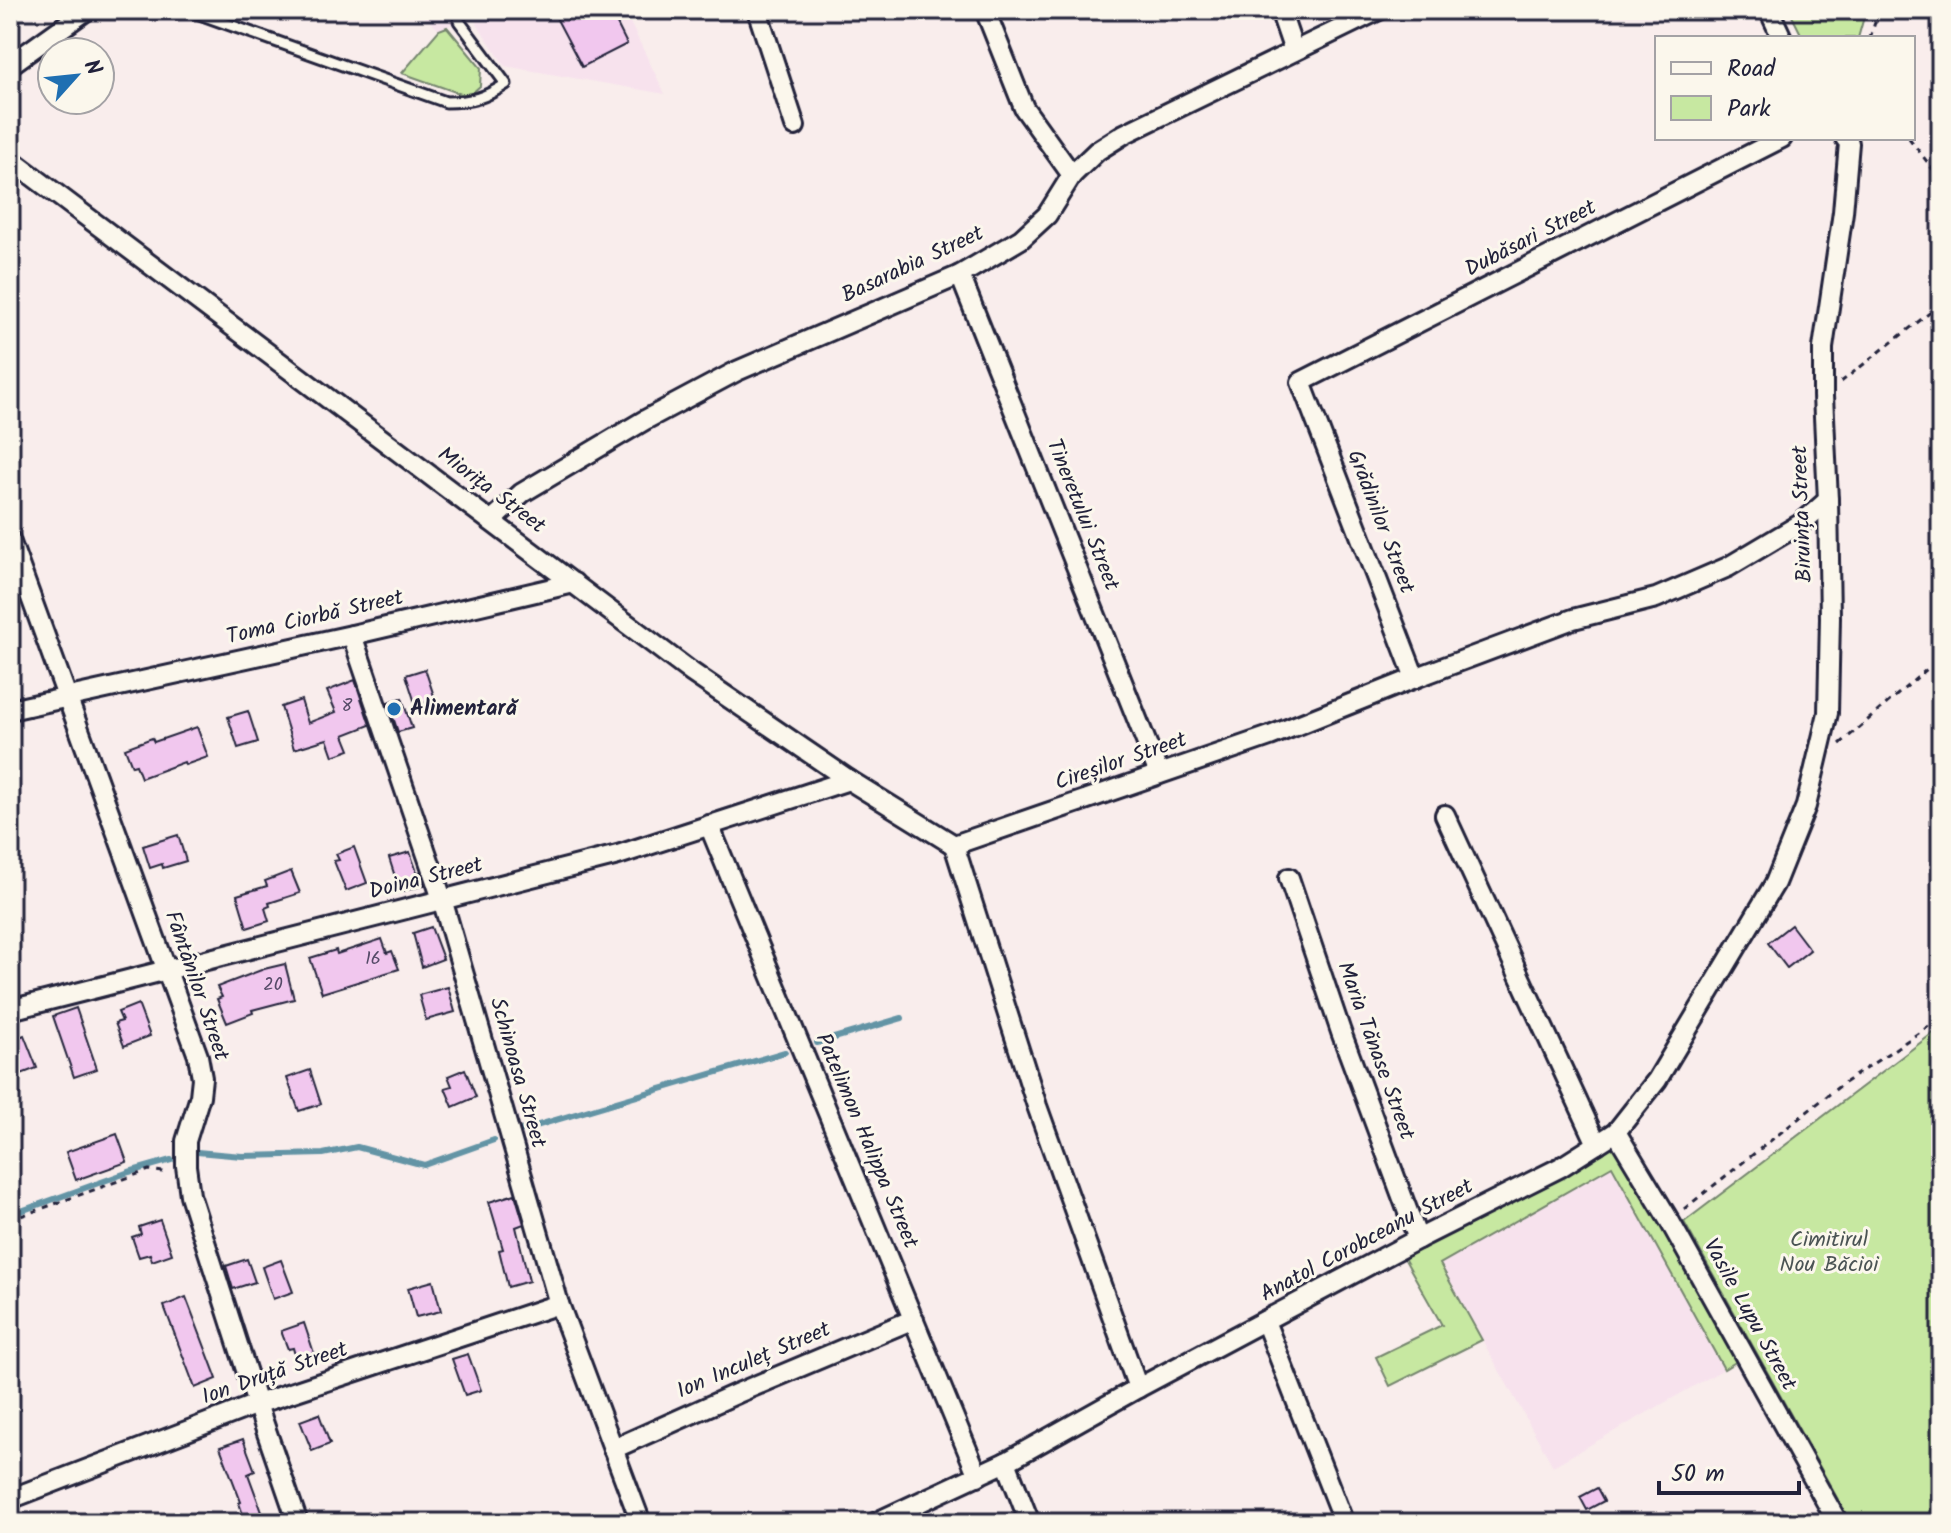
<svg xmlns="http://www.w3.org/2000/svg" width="1951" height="1533" font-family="Kalam,sans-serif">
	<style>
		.built { fill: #f7e2ed }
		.green { fill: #c7e8a1; stroke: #74856e; stroke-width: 2 }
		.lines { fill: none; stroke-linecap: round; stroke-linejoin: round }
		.stream { stroke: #6494a5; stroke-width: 6 }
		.building { fill: #f1c7ee; stroke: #22223b; stroke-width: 2 }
		.lane-casing { stroke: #22223b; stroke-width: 15 }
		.street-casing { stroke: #22223b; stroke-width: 24 }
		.path { stroke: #22223b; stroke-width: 3; stroke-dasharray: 6 6; stroke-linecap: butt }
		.lane { stroke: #fbf7ec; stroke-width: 9 }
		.street { stroke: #fbf7ec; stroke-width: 18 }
		.poi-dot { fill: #1f6fb2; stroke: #fbf7ec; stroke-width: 3 }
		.labels { text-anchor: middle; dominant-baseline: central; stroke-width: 6; stroke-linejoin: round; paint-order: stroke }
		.number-label { font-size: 18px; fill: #564b68 }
		.street-label { font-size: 22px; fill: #22223b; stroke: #fbf7ec }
		.poi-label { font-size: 22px; font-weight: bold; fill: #22223b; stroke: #fbf7ec; text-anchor: start }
		.park-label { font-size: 22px; fill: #4b5454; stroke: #fbf7ec }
	</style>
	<rect width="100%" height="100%" fill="#f9edec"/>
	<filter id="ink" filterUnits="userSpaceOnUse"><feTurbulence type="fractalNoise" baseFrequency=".0125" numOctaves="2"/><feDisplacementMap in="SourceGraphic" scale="16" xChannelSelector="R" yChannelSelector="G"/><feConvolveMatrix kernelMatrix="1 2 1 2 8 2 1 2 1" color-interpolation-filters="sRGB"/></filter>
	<g filter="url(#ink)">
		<g class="built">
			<path d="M 417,10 L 624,10 L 665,94 L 505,66 L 471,15 L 439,30 Z"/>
			<path d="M 1613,1165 L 1724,1369 L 1553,1466 L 1440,1265 Z"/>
		</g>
		<g class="green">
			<path d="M 1789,10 L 1866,10 L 1858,38 L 1803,38 Z"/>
			<path d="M 447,27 L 481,68 L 480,86 L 471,94 L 464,95 L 402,73 L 439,30 Z"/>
			<path d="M 1941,1027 L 1941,1523 L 1851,1523 L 1684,1222 Z"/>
			<path d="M 1614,1143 L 1739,1360 L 1724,1369 L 1612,1166 L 1440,1264 L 1482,1340 L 1390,1386 L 1376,1357 L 1442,1325 L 1404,1258 L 1555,1178 Z"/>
		</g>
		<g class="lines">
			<g class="stream">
				<path d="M 817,1043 L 902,1018"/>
				<path d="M 522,1130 L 785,1052"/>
				<path d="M 197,1152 L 242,1156 L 323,1154 L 357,1147 L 424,1165 L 494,1140"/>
				<path d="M 10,1206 L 21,1211 L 129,1172 L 171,1160"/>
			</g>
		</g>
		<g class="building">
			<path d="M 552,10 L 610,10 L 627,44 L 582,67 Z"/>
			<path d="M 425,669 L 435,699 L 416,706 L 406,675 Z"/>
			<path d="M 355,680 L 370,725 L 344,735 L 350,750 L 333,756 L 327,739 L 294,749 L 281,707 L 301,700 L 308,723 L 336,712 L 327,691 Z"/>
			<path d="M 402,698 L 412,728 L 398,732 L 388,702 Z"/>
			<path d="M 248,711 L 258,742 L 238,748 L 228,717 Z"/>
			<path d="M 197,727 L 208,757 L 185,765 L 184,762 L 141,778 L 136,765 L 132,766 L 125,748 L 152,738 L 154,742 Z"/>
			<path d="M 178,835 L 186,861 L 163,868 L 162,864 L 150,868 L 143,846 Z"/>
			<path d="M 354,847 L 367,883 L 346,891 L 334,861 L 339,860 L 336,854 Z"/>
			<path d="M 410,852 L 417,872 L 420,872 L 424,885 L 400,892 L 389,858 Z"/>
			<path d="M 291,871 L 300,893 L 269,903 L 270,906 L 265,908 L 269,921 L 247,928 L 237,895 L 267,886 L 265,881 Z"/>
			<path d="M 1791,925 L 1810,950 L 1787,968 L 1768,943 Z"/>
			<path d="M 431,927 L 443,959 L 422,967 L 413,933 Z"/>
			<path d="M 382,939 L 387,953 L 392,951 L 399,969 L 322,993 L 310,958 L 336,950 L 337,954 Z"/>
			<path d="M 285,964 L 294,999 L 252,1010 L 253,1013 L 227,1023 L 217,999 L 222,997 L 217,987 L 264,969 Z"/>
			<path d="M 448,987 L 455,1012 L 426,1020 L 419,995 Z"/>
			<path d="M 138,1004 L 150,1036 L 124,1046 L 115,1023 L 122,1021 L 118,1012 Z"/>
			<path d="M 76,1008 L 97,1069 L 74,1077 L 53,1016 Z"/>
			<path d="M 24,1035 L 37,1068 L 16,1076 L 10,1059 L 10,1041 Z"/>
			<path d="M 465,1069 L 476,1097 L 453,1107 L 445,1088 L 452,1086 L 448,1076 Z"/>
			<path d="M 310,1070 L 321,1104 L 299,1111 L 287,1078 Z"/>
			<path d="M 117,1134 L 127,1162 L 76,1180 L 66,1152 Z"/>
			<path d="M 515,1194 L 524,1224 L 516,1227 L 529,1281 L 508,1287 L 499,1250 L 503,1249 L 489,1202 Z"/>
			<path d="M 160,1220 L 172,1254 L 152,1261 L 150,1254 L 139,1257 L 132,1237 L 141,1234 L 139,1227 Z"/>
			<path d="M 247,1259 L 255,1282 L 233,1289 L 226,1266 Z"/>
			<path d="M 281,1260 L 293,1292 L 273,1299 L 262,1267 Z"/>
			<path d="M 433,1281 L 441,1311 L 416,1317 L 408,1288 Z"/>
			<path d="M 186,1297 L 217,1379 L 195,1388 L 164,1306 Z"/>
			<path d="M 304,1323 L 314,1353 L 296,1359 L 293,1348 L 288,1349 L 281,1331 Z"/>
			<path d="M 468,1354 L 481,1390 L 465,1395 L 452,1359 Z"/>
			<path d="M 319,1414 L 330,1444 L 312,1451 L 300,1421 Z"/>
			<path d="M 243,1439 L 255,1471 L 248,1474 L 266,1523 L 246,1523 L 239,1503 L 241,1502 L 220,1447 Z"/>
			<path d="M 1597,1488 L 1604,1501 L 1587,1510 L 1580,1497 Z"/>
		</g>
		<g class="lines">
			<g class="lane-casing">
				<path id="lane" d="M 188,10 L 446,102 C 471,102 485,98 506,84 L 459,21"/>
			</g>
			<g class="street-casing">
				<g id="street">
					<path d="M 757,10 L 795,126"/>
					<path d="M 985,10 L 1024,108 L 1072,175"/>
					<path d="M 1280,10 L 1294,51"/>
					<path d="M 1769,10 L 1782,38"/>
					<path d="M 10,65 L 87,10"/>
					<path d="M 10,159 L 691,672 L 849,780 L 954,845"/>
					<path d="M 960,275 L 1159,774"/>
					<path d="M 491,521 L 522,493 L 645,420 L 737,371 L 960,275 L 1021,239 L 1047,215 L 1072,175 L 1097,151 L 1124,134 L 1379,10"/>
					<path d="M 10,540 L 198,1056 L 202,1078 L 200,1096 L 186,1141 L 186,1166 L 190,1195 L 257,1404 L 298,1523"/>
					<path d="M 352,635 L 442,899 L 559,1304 L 641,1523"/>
					<path d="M 1415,678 L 1301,382 L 1782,138"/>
					<path d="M 10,710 L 352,635 L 574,583"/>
					<path d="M 1445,815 L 1597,1144"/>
					<path d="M 709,825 L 978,1476"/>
					<path d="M 954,845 L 1270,736 L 1415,678 L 1573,619 L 1656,598 L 1728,567 L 1802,523 L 1828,500"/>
					<path d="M 954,845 L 1037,1106 L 1138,1388"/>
					<path d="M 1289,878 L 1341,1032 L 1418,1239"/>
					<path d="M 10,1010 L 618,855 L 849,780"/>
					<path d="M 1616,1132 L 1669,1220 L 1838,1523"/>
					<path d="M 1265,1321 L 1344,1523"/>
					<path d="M 613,1449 L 738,1393 L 914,1319"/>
					<path d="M 1006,1462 L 1030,1523"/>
					<path d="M 10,1499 L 257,1404 L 559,1304"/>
					<path d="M 875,1523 L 1006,1462 L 1138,1388 L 1418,1239 L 1561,1167 L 1616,1132 L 1657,1080 L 1775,883 L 1806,806 L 1828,713 L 1830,618 L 1828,500 L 1823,396 L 1823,348 L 1843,212 L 1849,143 L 1845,138"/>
				</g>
			</g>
			<g class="path">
				<path d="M 1870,38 L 1879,10"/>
				<path d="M 1909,138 L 1941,180"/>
				<path d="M 1841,382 L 1941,304"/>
				<path d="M 1840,744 L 1941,657"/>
				<path d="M 1684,1209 L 1841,1085 L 1941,1018"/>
				<path d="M 10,1220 L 149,1170 L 163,1172 L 168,1175"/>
			</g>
			<use href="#lane" class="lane"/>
			<use href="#street" class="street"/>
		</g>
	</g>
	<circle class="poi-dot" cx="394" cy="709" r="8"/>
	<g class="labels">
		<g class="number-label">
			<text x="347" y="706">8</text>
			<text x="373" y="959">16</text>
			<text x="273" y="985">20</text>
		</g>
		<g class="street-label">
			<text transform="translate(1531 239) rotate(-27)">Dubăsari Street</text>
			<text transform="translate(913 265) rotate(-25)">Basarabia Street</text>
			<text transform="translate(491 491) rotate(37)">Miorița Street</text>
			<text transform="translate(1803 514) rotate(-92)">Biruința Street</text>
			<text transform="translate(1082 515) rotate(68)">Tineretului Street</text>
			<text transform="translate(1380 522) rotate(69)">Grădinilor Street</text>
			<text transform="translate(315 618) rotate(-13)">Toma Ciorbă Street</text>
			<text transform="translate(1121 762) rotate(-19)">Cireșilor Street</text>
			<text transform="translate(426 879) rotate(-14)">Doina Street</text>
			<text transform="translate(196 986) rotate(71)">Fântânilor Street</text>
			<text transform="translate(1375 1051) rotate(70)">Maria Tănase Street</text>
			<text transform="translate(517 1073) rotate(74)">Schinoasa Street</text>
			<text transform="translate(866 1141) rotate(67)">Patelimon Halippa Street</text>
			<text transform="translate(1367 1241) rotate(-28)">Anatol Corobceanu Street</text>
			<text transform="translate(1749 1315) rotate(61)">Vasile Lupu Street</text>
			<text transform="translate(754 1361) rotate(-23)">Ion Inculeț Street</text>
			<text transform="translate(275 1374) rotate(-19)">Ion Druță Street</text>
		</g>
		<g class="poi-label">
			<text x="410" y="709">Alimentară</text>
		</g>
		<g class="park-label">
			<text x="1829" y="1240">Cimitirul<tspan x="1829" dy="25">Nou Băcioi</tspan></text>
		</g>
	</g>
	<rect width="1951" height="1533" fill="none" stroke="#fbf7ec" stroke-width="40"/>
	<rect x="20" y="20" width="1911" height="1493" fill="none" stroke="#22223b" stroke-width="3" filter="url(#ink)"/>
	<rect x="1655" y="36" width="260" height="104" fill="#fbf7ec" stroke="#a4a2a5" stroke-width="2"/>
	<rect x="1671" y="62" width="40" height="12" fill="#fbf7ec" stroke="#a4a2a5" stroke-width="2"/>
	<text x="1727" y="76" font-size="24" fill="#22223b">Road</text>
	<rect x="1671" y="96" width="40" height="24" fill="#c7e8a1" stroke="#a4a2a5" stroke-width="2"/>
	<text x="1727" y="116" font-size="24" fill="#22223b">Park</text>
	<g transform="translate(76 76) rotate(63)"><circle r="38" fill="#fbf7ec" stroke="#a4a2a5" stroke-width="2"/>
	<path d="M0-6L14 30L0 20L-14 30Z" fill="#1f6fb2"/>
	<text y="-12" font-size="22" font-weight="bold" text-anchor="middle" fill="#22223b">N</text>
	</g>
	<path d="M1659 1481v12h140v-12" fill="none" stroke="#22223b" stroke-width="4"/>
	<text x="1671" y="1481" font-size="24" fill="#22223b" stroke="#fbf7ec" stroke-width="6" paint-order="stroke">50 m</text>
</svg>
